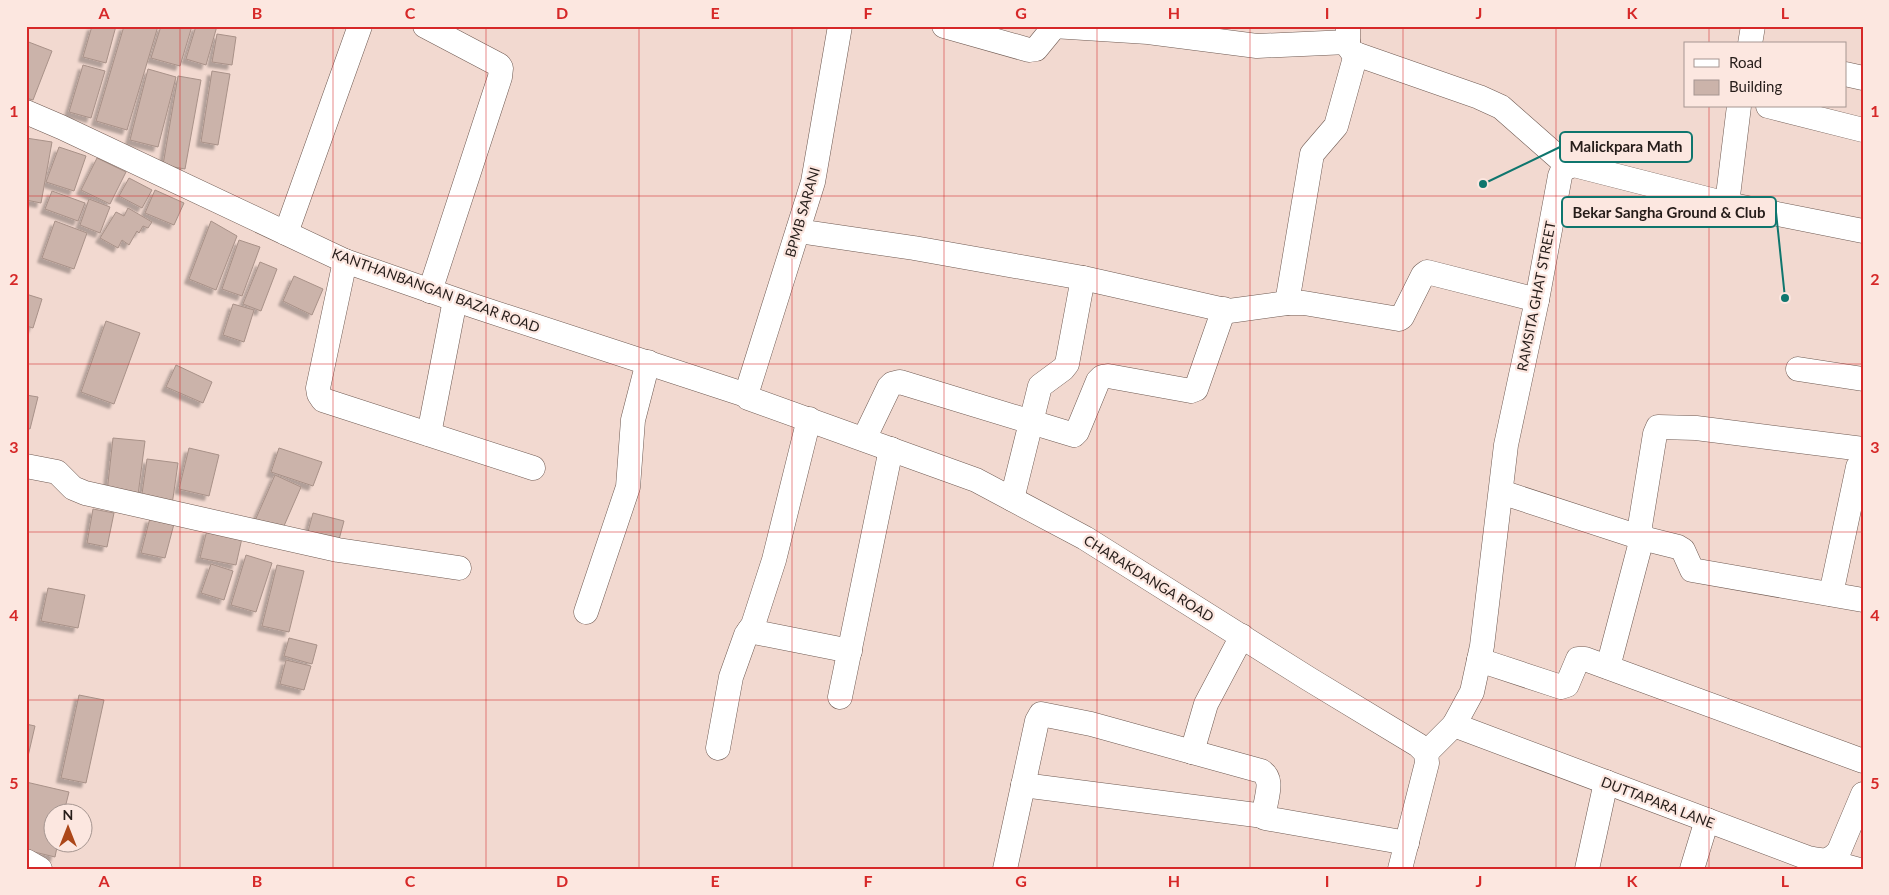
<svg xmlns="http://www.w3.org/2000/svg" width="1889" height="895" font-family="Lato,sans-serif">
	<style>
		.building { fill: #cbb3aa; stroke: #a89188; filter: url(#shadow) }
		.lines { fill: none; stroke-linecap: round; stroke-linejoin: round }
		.minor-casing { stroke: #6f5a52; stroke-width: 25 }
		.minor { stroke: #fff; stroke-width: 24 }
		.grid { fill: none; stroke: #d62828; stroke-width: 1; stroke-opacity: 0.55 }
		.labels { text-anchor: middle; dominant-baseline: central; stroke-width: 4.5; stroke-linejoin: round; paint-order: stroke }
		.street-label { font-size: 14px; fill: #261d1a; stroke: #fce7e0 }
		.leader { fill: none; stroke: #0f766e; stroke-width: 2 }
		.callout-dot { fill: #0f766e; stroke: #fce7e0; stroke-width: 2 }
		.callout { fill: #fce7e0; stroke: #0f766e; stroke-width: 2 }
		.callout-label { font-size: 15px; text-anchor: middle; font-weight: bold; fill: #261d1a }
		.neatline { fill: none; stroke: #d62828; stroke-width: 2 }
		.grid-label { font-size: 16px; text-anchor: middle; font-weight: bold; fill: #d62828 }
	</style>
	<defs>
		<filter id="shadow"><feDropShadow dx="-4.5" dy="4.5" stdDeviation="1" flood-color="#0004"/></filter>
	</defs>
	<rect width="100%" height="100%" fill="#f2d9d0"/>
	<g class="building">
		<path d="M 92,26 L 116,26 L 106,63 L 83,57 Z"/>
		<path d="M 124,26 L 158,26 L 127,130 L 96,121 Z"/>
		<path d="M 161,26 L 192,26 L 180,66 L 151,58 Z"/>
		<path d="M 196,26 L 217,26 L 206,65 L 186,59 Z"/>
		<path d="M 217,34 L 236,37 L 232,65 L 212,62 Z"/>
		<path d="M 26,41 L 52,51 L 33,100 L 26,98 Z"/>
		<path d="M 83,65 L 105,71 L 91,118 L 69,112 Z"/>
		<path d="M 148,69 L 176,77 L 158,147 L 130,140 Z"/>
		<path d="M 212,71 L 230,74 L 218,145 L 201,142 Z"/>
		<path d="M 178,76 L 201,80 L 185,169 L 163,165 Z"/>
		<path d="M 26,138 L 52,142 L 41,203 L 26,200 Z"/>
		<path d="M 59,147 L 86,156 L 74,191 L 46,182 Z"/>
		<path d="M 97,158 L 126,172 L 110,204 L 81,190 Z"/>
		<path d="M 129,178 L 152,190 L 142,208 L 119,196 Z"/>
		<path d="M 155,190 L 184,203 L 174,225 L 145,213 Z"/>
		<path d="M 52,191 L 85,203 L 78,221 L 45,209 Z"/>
		<path d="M 89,199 L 110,207 L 100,233 L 80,225 Z"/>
		<path d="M 128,208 L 152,222 L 148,228 L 143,226 L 139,233 L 137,231 L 129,245 L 122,240 L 118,248 L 100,238 L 116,212 L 124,216 Z"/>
		<path d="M 55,221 L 87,233 L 74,269 L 42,258 Z"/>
		<path d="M 211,221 L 237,236 L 216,290 L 189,279 Z"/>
		<path d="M 239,240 L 260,247 L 242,296 L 222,289 Z"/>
		<path d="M 260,262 L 277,269 L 261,311 L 243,304 Z"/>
		<path d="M 294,276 L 323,289 L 312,315 L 283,301 Z"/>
		<path d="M 26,294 L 42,299 L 33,328 L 26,326 Z"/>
		<path d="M 233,304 L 254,310 L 244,342 L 223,335 Z"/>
		<path d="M 106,321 L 140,333 L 114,404 L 81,392 Z"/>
		<path d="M 176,365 L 212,382 L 203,403 L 166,387 Z"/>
		<path d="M 26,395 L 38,397 L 30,429 L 26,428 Z"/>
		<path d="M 113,438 L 145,441 L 138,495 L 107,492 Z"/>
		<path d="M 189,448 L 219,455 L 209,496 L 179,489 Z"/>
		<path d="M 279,448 L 322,462 L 313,486 L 271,472 Z"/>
		<path d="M 147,459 L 178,463 L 172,505 L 141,501 Z"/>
		<path d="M 275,475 L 301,487 L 280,535 L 254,523 Z"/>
		<path d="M 93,509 L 114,513 L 107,547 L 87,543 Z"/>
		<path d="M 313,513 L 344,521 L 337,547 L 306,539 Z"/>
		<path d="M 150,518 L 174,524 L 165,558 L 141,553 Z"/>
		<path d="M 207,530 L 242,538 L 236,565 L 200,558 Z"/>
		<path d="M 246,555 L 272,563 L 256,612 L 231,605 Z"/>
		<path d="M 211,564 L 233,571 L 224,600 L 201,593 Z"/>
		<path d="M 277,565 L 304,571 L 289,632 L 262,626 Z"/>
		<path d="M 48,588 L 85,595 L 78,628 L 41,621 Z"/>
		<path d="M 289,638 L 317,645 L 312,664 L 284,656 Z"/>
		<path d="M 286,660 L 311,666 L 304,690 L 280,684 Z"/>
		<path d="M 79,695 L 104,700 L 86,783 L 61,778 Z"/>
		<path d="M 26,724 L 35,726 L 26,765 Z"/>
		<path d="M 26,782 L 69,792 L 64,812 L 52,812 L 52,842 L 58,842 L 55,857 L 26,850 Z"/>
	</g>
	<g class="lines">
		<g class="minor-casing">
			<g id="minor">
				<path d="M 425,26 L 499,65 L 501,68 L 500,77 L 430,291"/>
				<path d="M 840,26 L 813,182 L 746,395 L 748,398 L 976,480 L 1085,538 L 1309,679 L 1418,745 L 1426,753 L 1427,763 L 1400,869"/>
				<path d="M 944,26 L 1029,50 L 1036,49 L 1054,27"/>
				<path d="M 1053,26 L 1148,32 L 1257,46 L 1348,42"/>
				<path d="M 1348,28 L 1348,46 L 1353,53 L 1479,97 L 1501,107 L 1568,166"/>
				<path d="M 1750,44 L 1753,26"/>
				<path d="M 1845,74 L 1863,78"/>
				<path d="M 1768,106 L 1863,130"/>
				<path d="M 26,112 L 61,127 L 345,261 L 474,306 L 746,395"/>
				<path d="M 1727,204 L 1739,106"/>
				<path d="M 798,231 L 914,248 L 1083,278 L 1229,311 L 1287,303 L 1304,303 L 1399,319 L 1402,317 L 1423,275 L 1427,272 L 1537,300"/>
				<path d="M 286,233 L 360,26"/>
				<path d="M 345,261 L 318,388 L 319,394 L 323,400 L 533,468"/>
				<path d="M 1287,303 L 1312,154 L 1336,126 L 1356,54"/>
				<path d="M 1798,369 L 1863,379"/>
				<path d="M 429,434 L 455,300"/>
				<path d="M 864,439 L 889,387 L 892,384 L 900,382 L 1074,435 L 1077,432 L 1098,381 L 1102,377 L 1108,376 L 1191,391 L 1196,389 L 1224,309"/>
				<path d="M 26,466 L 57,472 L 73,488 L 85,493 L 338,550 L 459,568"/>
				<path d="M 1501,492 L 1642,538 L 1678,547 L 1683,550 L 1692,570 L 1863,600"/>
				<path d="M 1012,499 L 1040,386 L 1063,369 L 1067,364 L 1083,278"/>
				<path d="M 1831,594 L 1858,467 L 1863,461"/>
				<path d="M 586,612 L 628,487 L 633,420 L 648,362"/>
				<path d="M 749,631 L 850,651"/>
				<path d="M 1479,660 L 1561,687 L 1567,685 L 1578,659 L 1585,659 L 1863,761"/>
				<path d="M 1608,667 L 1642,538 L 1640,526 L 1655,434 L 1658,427 L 1696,428 L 1863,449"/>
				<path d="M 840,697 L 891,449"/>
				<path d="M 1454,725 L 1472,692 L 1482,646 L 1506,445 L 1537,300 L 1560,176 L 1563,169 L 1574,165 L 1727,204 L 1863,231"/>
				<path d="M 718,748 L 731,677 L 746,635 L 753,625 L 774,560 L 809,419"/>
				<path d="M 1192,752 L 1206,704 L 1242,636"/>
				<path d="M 1426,753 L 1454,725 L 1808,858 C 1822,861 1829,863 1839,851 L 1863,794"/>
				<path d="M 1023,785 L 1264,816"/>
				<path d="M 26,861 L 40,869"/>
				<path d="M 1827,861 L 1856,869"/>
				<path d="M 1005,869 L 1037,721 L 1041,714 L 1091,724 L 1261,771 C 1277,781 1262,803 1265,818 L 1407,843"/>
				<path d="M 1587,869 L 1606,782"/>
				<path d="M 1692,869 L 1707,820"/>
			</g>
		</g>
		<use href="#minor" class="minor"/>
	</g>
	<path class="grid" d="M 180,26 L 180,869M 333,26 L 333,869M 486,26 L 486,869M 639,26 L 639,869M 792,26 L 792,869M 944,26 L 944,869M 1097,26 L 1097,869M 1250,26 L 1250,869M 1403,26 L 1403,869M 1556,26 L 1556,869M 1709,26 L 1709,44M 1709,106 L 1709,869M 26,196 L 1863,196M 26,364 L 1863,364M 26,532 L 1863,532M 26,700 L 1863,700"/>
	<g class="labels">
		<g class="street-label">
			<text transform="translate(802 212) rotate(-74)">BPMB SARANI</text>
			<text transform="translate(436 290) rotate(20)">KANTHANBANGAN BAZAR ROAD</text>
			<text transform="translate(1536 296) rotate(-79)">RAMSITA GHAT STREET</text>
			<text transform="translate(1149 578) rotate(32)">CHARAKDANGA ROAD</text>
			<text transform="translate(1658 802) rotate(21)">DUTTAPARA LANE</text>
		</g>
	</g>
	<path class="leader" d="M1483 184L1560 147M1785 298L1776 212"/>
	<g class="callout-dot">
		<circle cx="1483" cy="184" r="5"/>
		<circle cx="1785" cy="298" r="5"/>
	</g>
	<g class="callout">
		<rect x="1560" y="132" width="132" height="30" rx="5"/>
		<rect x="1562" y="197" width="214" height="30" rx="5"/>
	</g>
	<g class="callout-label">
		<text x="1626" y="152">Malickpara Math</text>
		<text x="1669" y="218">Bekar Sangha Ground &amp; Club</text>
	</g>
	<rect width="1889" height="895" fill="none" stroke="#fce7e0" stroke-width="55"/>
	<rect x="1684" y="42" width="162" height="65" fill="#fce7e0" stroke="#a69691"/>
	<rect x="1694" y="59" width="25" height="8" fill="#ffffff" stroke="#a69691"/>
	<text x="1729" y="68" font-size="15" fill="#261d1a">Road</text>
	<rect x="1694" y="80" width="25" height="15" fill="#cbb3aa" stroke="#a69691"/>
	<text x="1729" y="92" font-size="15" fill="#261d1a">Building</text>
	<g transform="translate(68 828)"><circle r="24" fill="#fce7e0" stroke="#a69691"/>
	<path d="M0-4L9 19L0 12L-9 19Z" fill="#ac4719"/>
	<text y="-8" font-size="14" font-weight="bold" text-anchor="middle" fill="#261d1a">N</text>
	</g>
	<rect x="28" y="28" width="1834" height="840" class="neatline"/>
	<g class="grid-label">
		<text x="104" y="19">A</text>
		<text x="257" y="19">B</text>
		<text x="410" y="19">C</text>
		<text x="562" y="19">D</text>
		<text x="715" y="19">E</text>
		<text x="868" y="19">F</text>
		<text x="1021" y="19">G</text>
		<text x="1174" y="19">H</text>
		<text x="1327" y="19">I</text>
		<text x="1479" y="19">J</text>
		<text x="1632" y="19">K</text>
		<text x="1785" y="19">L</text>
		<text x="14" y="117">1</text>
		<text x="1875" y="117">1</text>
		<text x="14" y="285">2</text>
		<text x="1875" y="285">2</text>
		<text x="14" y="453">3</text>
		<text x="1875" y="453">3</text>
		<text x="14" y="621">4</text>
		<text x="1875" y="621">4</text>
		<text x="14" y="789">5</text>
		<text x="1875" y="789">5</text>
		<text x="104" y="887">A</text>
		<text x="257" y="887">B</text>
		<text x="410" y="887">C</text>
		<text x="562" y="887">D</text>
		<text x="715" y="887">E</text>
		<text x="868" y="887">F</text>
		<text x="1021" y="887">G</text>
		<text x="1174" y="887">H</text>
		<text x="1327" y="887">I</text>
		<text x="1479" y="887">J</text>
		<text x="1632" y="887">K</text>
		<text x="1785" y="887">L</text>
	</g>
</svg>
